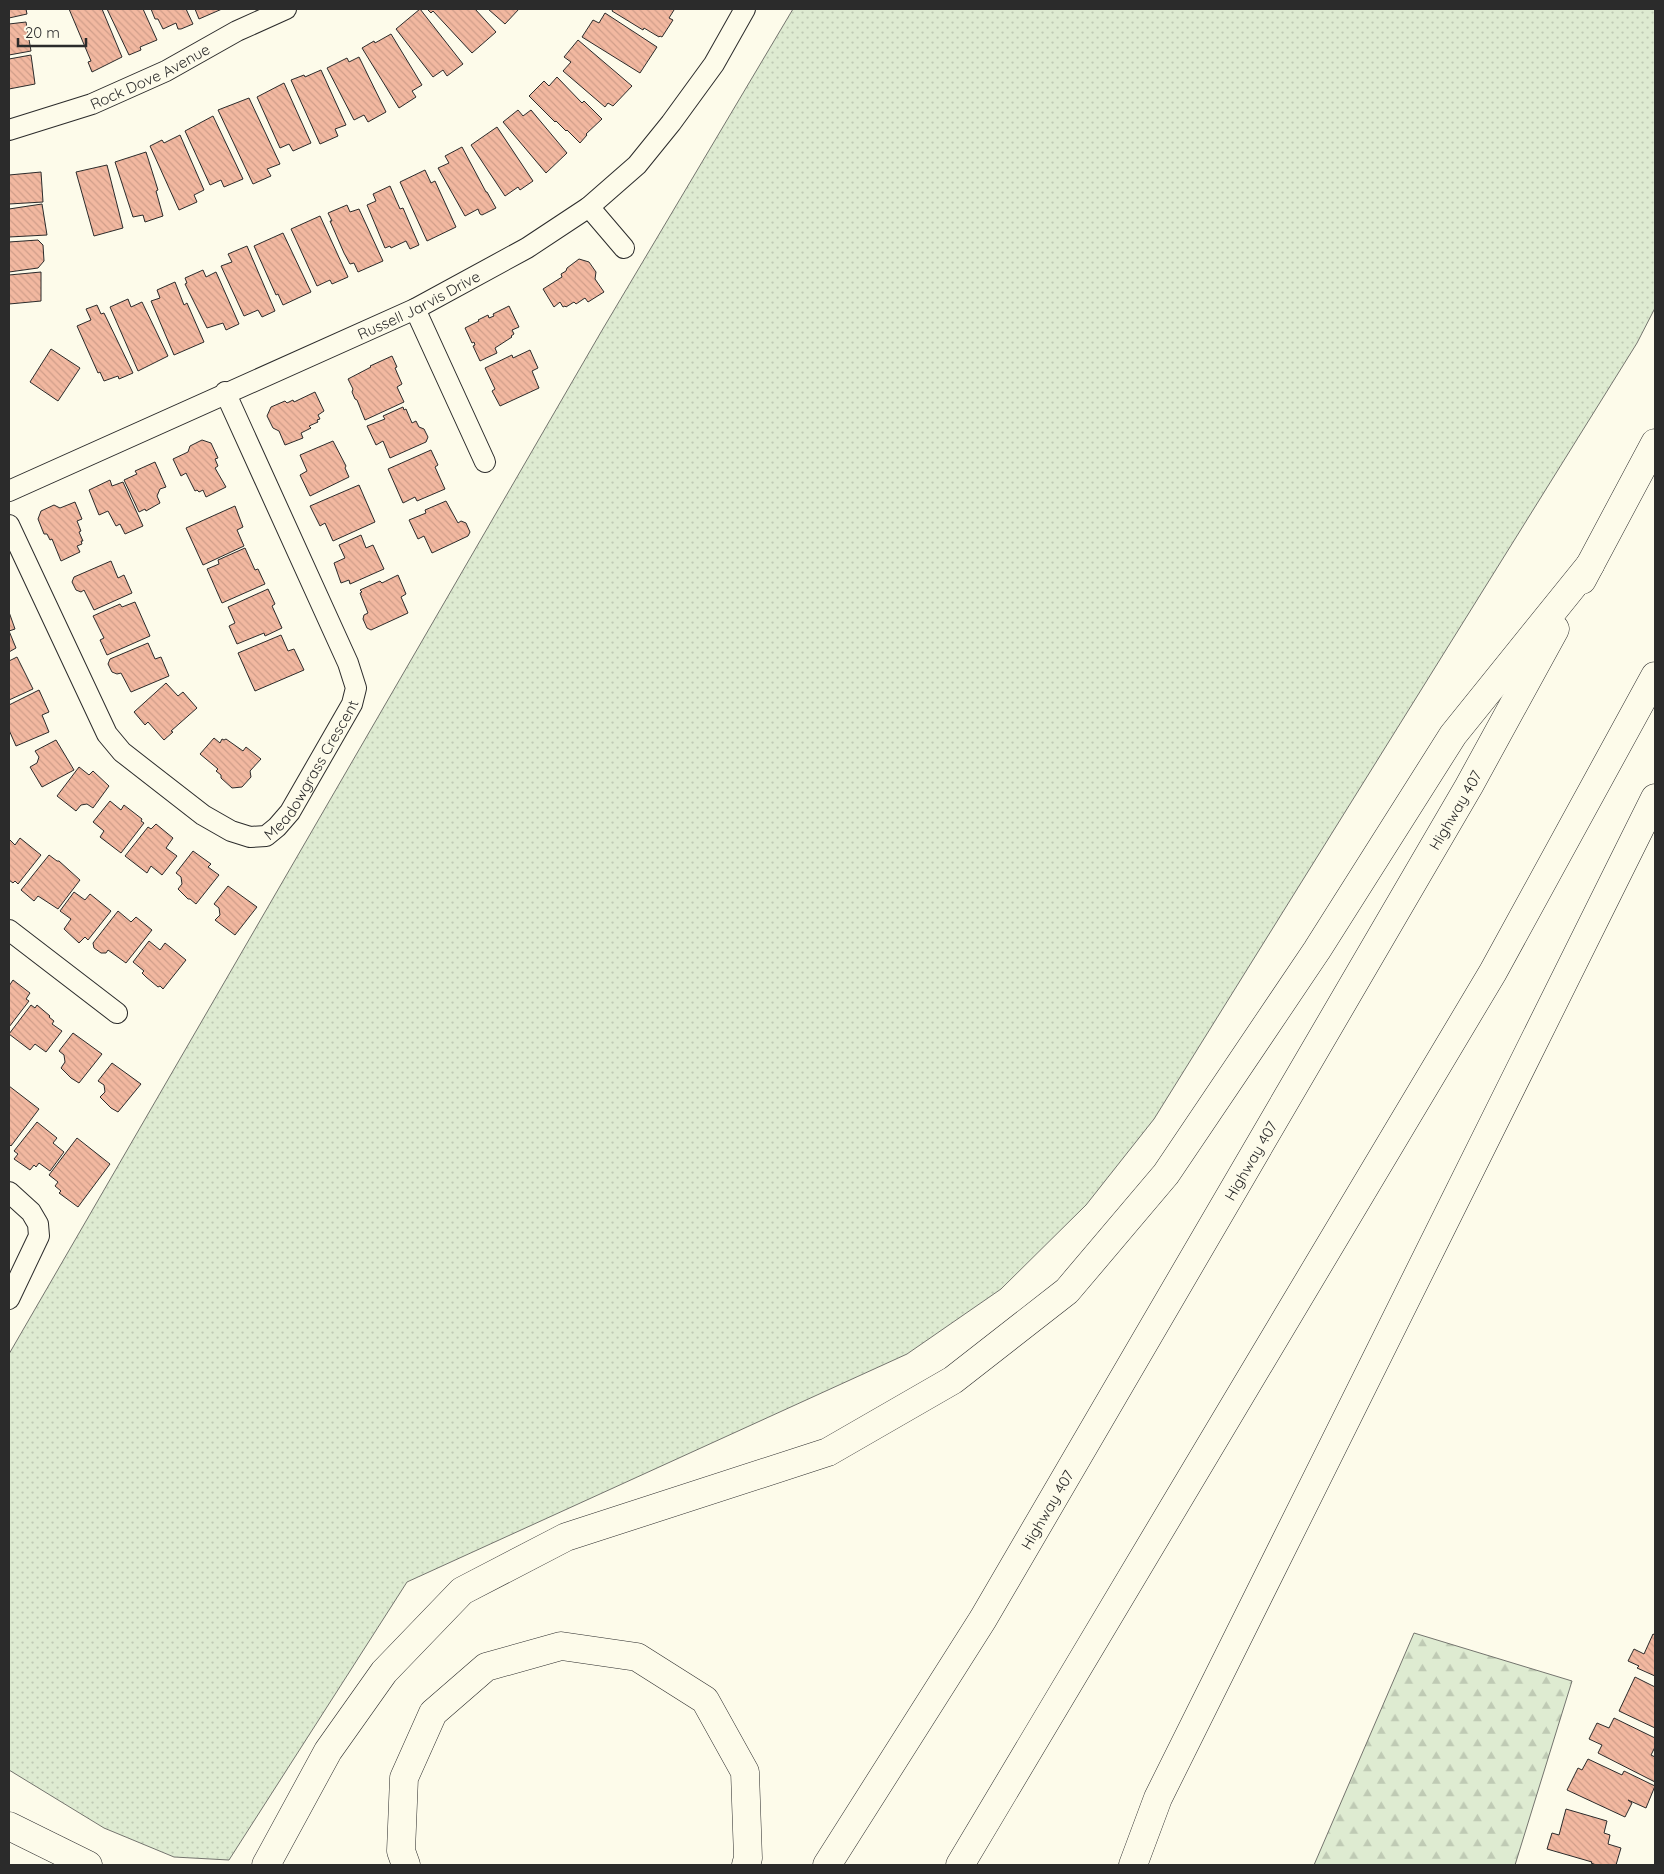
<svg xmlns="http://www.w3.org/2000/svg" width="1664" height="1874" font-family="Quicksand,sans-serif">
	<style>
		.grass { fill: url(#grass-dots); stroke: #74746e }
		.forest { fill: url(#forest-firs); stroke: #74746e }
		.building { fill: url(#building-back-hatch); stroke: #2b2b2b }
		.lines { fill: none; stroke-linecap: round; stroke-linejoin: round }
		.street-casing { stroke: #2b2b2b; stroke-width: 22 }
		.secondary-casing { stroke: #2b2b2b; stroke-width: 29 }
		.highway-casing { stroke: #2b2b2b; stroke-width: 29 }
		.street { stroke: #fdfbea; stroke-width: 20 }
		.secondary { stroke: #fdfbea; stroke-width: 28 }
		.highway { stroke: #fdfbea; stroke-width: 28 }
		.labels { text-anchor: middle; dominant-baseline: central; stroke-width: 4; stroke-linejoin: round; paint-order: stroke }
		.street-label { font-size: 15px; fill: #2b2b2b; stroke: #fdfbea }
	</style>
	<defs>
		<pattern id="grass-dots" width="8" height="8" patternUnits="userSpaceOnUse" patternTransform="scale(1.25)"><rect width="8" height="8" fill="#deebd1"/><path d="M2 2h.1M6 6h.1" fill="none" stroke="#bfcab4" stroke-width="1.8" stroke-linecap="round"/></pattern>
		<pattern id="forest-firs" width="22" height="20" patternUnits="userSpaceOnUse" patternTransform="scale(1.25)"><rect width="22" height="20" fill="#deebd1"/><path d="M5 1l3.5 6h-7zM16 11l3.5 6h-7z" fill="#bfcab4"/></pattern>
		<pattern id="building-back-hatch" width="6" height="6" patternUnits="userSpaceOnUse" patternTransform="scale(1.25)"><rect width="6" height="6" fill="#f2b8a0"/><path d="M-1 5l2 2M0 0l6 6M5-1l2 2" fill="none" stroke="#d09e8a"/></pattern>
	</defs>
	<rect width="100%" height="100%" fill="#fdfbea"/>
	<path class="grass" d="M 793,9 L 1655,9 L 1655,308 L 1637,343 L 1154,1119 L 1086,1205 L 1001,1289 L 907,1354 L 407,1582 L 229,1860 L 174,1857 L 104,1828 L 9,1770 L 9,1354 L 601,332 Z"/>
	<path class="forest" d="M 1414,1633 L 1572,1681 L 1515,1865 L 1314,1865 Z"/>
	<g class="building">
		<path d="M 9,9 L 26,9 L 27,14 L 9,18 Z"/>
		<path d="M 69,9 L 102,9 L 122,57 L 92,72 L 88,62 L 91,61 Z"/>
		<path d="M 107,9 L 143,9 L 157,40 L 140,47 L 141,50 L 129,55 Z"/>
		<path d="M 151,9 L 186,9 L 193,24 L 181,29 L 178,29 L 176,23 L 163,29 L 158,19 L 155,19 Z"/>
		<path d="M 195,9 L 222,9 L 199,19 Z"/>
		<path d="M 420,9 L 463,64 L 447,76 L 443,70 L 433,77 L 396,29 Z"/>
		<path d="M 427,9 L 475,9 L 496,32 L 472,53 L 433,11 L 431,13 Z"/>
		<path d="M 488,9 L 519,9 L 505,24 Z"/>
		<path d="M 613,9 L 673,9 L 674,10 L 669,18 L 673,20 L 662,37 L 660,36 L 659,37 L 644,28 L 643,30 L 612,11 Z"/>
		<path d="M 605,13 L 657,47 L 640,73 L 582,37 L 593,20 L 599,23 Z"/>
		<path d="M 26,22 L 31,51 L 9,55 L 9,24 Z"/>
		<path d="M 391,34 L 422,85 L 412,91 L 416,97 L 399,108 L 362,48 L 374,41 L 375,43 Z"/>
		<path d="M 578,40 L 632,86 L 613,106 L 608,103 L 605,107 L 563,71 L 571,62 L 564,57 Z"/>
		<path d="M 31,55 L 35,84 L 9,89 L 9,59 Z"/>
		<path d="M 359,57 L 386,112 L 368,122 L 364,115 L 354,120 L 327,68 L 347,58 L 349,62 Z"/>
		<path d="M 321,70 L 346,125 L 335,129 L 338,136 L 320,144 L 291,80 L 304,75 L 305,77 Z"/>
		<path d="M 557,77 L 582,103 L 584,101 L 602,119 L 586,134 L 587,135 L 580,143 L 567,130 L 566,131 L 556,121 L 555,122 L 529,96 L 544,81 L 549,86 Z"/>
		<path d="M 284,83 L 311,143 L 293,151 L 289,144 L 280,148 L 257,97 Z"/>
		<path d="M 249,98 L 280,164 L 267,169 L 271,176 L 253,184 L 218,110 Z"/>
		<path d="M 518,110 L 523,116 L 531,110 L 567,153 L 546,173 L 503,122 Z"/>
		<path d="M 213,116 L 243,179 L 224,187 L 221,180 L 210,185 L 185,131 Z"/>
		<path d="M 497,127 L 533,181 L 520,190 L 518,187 L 505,196 L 471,145 Z"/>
		<path d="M 180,135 L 204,190 L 194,195 L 197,202 L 179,210 L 150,146 L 162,140 L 164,143 Z"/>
		<path d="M 462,147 L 486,192 L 487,192 L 496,208 L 482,215 L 480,214 L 478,209 L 465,216 L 438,168 L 449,163 L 445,156 Z"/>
		<path d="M 146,152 L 158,190 L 156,191 L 163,216 L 145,222 L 143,215 L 133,217 L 115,162 Z"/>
		<path d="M 107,165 L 123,228 L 94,236 L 76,172 Z"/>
		<path d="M 425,170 L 431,183 L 435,181 L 456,227 L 427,241 L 400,182 Z"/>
		<path d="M 41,172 L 43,202 L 9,204 L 9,175 Z"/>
		<path d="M 390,186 L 400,209 L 403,208 L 419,245 L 410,249 L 406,241 L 391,248 L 390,246 L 385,248 L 367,205 L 376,201 L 373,194 Z"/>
		<path d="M 42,204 L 47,235 L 9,237 L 9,209 Z"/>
		<path d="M 347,205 L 350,212 L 359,209 L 383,261 L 358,272 L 354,263 L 350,264 L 344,253 L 330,221 L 332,221 L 328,213 Z"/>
		<path d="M 320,216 L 348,277 L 332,284 L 330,280 L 317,286 L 291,229 Z"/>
		<path d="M 283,233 L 311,292 L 283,305 L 278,294 L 276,295 L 254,246 Z"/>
		<path d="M 38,240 L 43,245 L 44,261 L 38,268 L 9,272 L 9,242 Z"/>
		<path d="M 247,246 L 275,311 L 262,317 L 258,310 L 244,316 L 221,266 L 232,262 L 228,254 Z"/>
		<path d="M 579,259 L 589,262 L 596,272 L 595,279 L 604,292 L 588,302 L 585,298 L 576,304 L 574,302 L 566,307 L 565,306 L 563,307 L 560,302 L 554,307 L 543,289 L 562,277 L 561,274 L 566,271 L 567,268 Z"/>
		<path d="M 203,270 L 206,277 L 216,272 L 239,324 L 226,330 L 223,323 L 207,328 L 185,284 L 187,283 L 185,278 Z"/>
		<path d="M 41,272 L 41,301 L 9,304 L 9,275 Z"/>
		<path d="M 175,282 L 184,305 L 187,303 L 204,342 L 174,355 L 151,301 L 160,298 L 157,290 Z"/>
		<path d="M 128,299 L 131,307 L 142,302 L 168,356 L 138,371 L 110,307 Z"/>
		<path d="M 97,305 L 101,314 L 104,313 L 133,373 L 119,379 L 118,376 L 104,381 L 100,372 L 98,373 L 77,326 L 91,320 L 86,309 Z"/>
		<path d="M 509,306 L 519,327 L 512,330 L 514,334 L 511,336 L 512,337 L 495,348 L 497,353 L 480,361 L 473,346 L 475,345 L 474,342 L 472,343 L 465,328 L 479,321 L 478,320 L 488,315 L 489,318 L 494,316 L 493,314 Z"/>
		<path d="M 51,349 L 80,368 L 58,401 L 30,382 Z"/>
		<path d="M 530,350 L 538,368 L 532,371 L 539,388 L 500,406 L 492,391 L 495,389 L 485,368 L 512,355 L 513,358 Z"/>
		<path d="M 392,356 L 397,367 L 395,368 L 402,384 L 397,387 L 404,402 L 365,420 L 357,400 L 355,399 L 352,392 L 353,389 L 348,379 L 371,367 L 370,366 Z"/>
		<path d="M 315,392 L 324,411 L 318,415 L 320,419 L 317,420 L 318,422 L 309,426 L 311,428 L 301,433 L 303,438 L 285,445 L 279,431 L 273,428 L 267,416 L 271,407 L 285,401 L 287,403 L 293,400 L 294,402 Z"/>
		<path d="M 403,407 L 404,410 L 406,409 L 412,423 L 416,421 L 419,427 L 424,429 L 428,437 L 426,442 L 390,458 L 383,441 L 376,445 L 367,426 L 385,419 L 383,416 Z"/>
		<path d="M 202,440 L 211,443 L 218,458 L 215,459 L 218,466 L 215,468 L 226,487 L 206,497 L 203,490 L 199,492 L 197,490 L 195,491 L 186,473 L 181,476 L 173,459 L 188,452 L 190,446 Z"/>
		<path d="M 333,441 L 346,466 L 345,468 L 349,477 L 310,496 L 300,475 L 307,471 L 300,455 Z"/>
		<path d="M 431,450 L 438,465 L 435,467 L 445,489 L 417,501 L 415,497 L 403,503 L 388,469 Z"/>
		<path d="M 155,462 L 166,487 L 160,489 L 157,496 L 160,503 L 146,511 L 145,509 L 139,512 L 124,480 L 137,474 L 135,471 Z"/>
		<path d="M 110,480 L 112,486 L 123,482 L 143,526 L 125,534 L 120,524 L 116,526 L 108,511 L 99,515 L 89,490 Z"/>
		<path d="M 359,485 L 375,522 L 333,541 L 325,523 L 320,526 L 310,506 Z"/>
		<path d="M 446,501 L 458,523 L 461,521 L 466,523 L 470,532 L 468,536 L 432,553 L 424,536 L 418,539 L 409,520 L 426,513 L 425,510 Z"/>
		<path d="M 75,502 L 82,519 L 77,521 L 81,531 L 79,532 L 83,541 L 81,541 L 82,544 L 77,546 L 80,552 L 61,561 L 52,539 L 50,540 L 47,534 L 44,534 L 38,519 L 41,511 L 54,505 L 60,508 Z"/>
		<path d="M 235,506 L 243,527 L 237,530 L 244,546 L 203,565 L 186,528 Z"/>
		<path d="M 361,535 L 366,548 L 373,545 L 384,569 L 350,584 L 349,580 L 341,583 L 334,563 L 345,558 L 339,545 Z"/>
		<path d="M 245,548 L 255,570 L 258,569 L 265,584 L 222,603 L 207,569 L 219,564 L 218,560 Z"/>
		<path d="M 111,561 L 118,578 L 124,575 L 132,593 L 94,610 L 84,590 L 81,592 L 76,590 L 72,582 L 74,577 Z"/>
		<path d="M 398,575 L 406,594 L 401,597 L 408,613 L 371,630 L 367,628 L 363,619 L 364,615 L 368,613 L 360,593 L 362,592 L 360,590 L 380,581 L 382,583 Z"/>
		<path d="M 268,589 L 275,604 L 272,606 L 282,628 L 265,636 L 264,633 L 237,644 L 229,626 L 235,623 L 228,607 Z"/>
		<path d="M 135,602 L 150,636 L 107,655 L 100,640 L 104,638 L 93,616 L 120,604 L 122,607 Z"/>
		<path d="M 9,612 L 15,629 L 9,631 L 16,648 L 9,652 Z"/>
		<path d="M 281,635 L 288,651 L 294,649 L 304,670 L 255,691 L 238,653 Z"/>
		<path d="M 148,643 L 155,659 L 161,657 L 169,676 L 131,692 L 121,673 L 117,674 L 112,672 L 108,664 L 110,659 Z"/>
		<path d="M 17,657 L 33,689 L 9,700 L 9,661 Z"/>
		<path d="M 166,683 L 178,696 L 183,692 L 197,708 L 171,731 L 173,732 L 164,740 L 148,722 L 145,725 L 134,712 Z"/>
		<path d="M 39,690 L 49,712 L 42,715 L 49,732 L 16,746 L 9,730 L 9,705 Z"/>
		<path d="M 214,738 L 220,743 L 222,739 L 224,740 L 226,739 L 243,751 L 246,747 L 261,759 L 250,771 L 251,777 L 242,787 L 232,788 L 221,778 L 221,775 L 216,771 L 218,769 L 200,754 Z"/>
		<path d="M 56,740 L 74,770 L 42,787 L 30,767 L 37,763 L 39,757 L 35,751 Z"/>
		<path d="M 79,767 L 89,775 L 93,771 L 109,786 L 93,808 L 87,804 L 81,805 L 76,811 L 57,796 Z"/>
		<path d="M 110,801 L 121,810 L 124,805 L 142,819 L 141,821 L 144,823 L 121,853 L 100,837 L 104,831 L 93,822 Z"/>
		<path d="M 156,824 L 173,838 L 166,848 L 177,856 L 162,875 L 151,866 L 147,873 L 125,856 L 148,827 L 151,829 Z"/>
		<path d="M 20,838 L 41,855 L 18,884 L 15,881 L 13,883 L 9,880 L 9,839 L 15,845 Z"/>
		<path d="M 193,851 L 211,864 L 208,867 L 219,875 L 196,904 L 190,899 L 188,899 L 178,889 L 182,884 L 181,877 L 176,873 Z"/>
		<path d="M 49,855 L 57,861 L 59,861 L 80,880 L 58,909 L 38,896 L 34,901 L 21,890 Z"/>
		<path d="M 228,886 L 257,907 L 235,935 L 215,920 L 220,915 L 219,908 L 214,904 Z"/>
		<path d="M 74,892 L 85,900 L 90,894 L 111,911 L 88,940 L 85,937 L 79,943 L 64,929 L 71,919 L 60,911 Z"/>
		<path d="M 118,911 L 131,922 L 136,917 L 152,930 L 126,963 L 108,950 L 106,953 L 101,953 L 94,948 L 93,943 Z"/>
		<path d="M 149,941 L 160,950 L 165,943 L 186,960 L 163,989 L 160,986 L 158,987 L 146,977 L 142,973 L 144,971 L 133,962 Z"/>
		<path d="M 13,980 L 30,993 L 26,999 L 29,1001 L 9,1027 L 9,986 Z"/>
		<path d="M 31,1005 L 35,1008 L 37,1005 L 50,1016 L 49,1017 L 54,1021 L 52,1024 L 62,1031 L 46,1052 L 35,1044 L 30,1050 L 9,1034 Z"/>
		<path d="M 73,1033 L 102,1054 L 79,1083 L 71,1078 L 61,1068 L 65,1062 L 64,1055 L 59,1051 Z"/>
		<path d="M 112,1063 L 141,1084 L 118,1112 L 111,1108 L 100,1097 L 105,1092 L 104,1085 L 98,1081 Z"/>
		<path d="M 9,1086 L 39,1109 L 11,1146 L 9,1144 Z"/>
		<path d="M 37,1122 L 57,1138 L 53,1143 L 64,1152 L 50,1171 L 39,1163 L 36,1167 L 34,1165 L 30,1170 L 14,1159 L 18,1154 L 14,1151 Z"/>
		<path d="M 77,1138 L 110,1164 L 78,1207 L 59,1193 L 61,1191 L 55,1186 L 58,1182 L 49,1175 Z"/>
		<path d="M 1653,1634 L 1655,1635 L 1655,1676 L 1637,1668 L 1639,1666 L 1628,1661 L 1634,1649 L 1644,1654 Z"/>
		<path d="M 1635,1677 L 1655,1687 L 1655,1728 L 1619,1711 Z"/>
		<path d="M 1614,1718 L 1655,1738 L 1655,1747 L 1651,1755 L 1655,1757 L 1655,1782 L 1598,1753 L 1602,1745 L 1589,1739 L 1597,1723 L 1609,1728 Z"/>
		<path d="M 1588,1759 L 1622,1775 L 1624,1771 L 1655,1786 L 1646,1808 L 1628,1800 L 1632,1803 L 1625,1817 L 1567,1790 L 1578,1768 L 1582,1770 Z"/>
		<path d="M 1566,1809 L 1607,1821 L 1604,1833 L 1610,1835 L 1608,1844 L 1621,1848 L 1616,1865 L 1596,1865 L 1591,1863 L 1592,1862 L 1547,1849 L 1552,1833 L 1559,1835 Z"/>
	</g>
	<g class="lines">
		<g class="street-casing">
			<g id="street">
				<path id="s1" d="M 9,130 L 92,104 L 166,71 L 237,31 L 286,9"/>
				<path d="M 589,207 L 624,248"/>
				<path d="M 415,309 L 485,462"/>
				<path id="s2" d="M 9,491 L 415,309 L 527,248 L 589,207 L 637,165 L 671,123 L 714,64 L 745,9"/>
				<path id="s3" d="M 9,525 L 107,734 L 122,752 L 203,815 L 231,831 L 250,837 L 266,836 L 277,827 L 290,812 L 352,704 L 356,688 L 348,663 L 225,392"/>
				<path d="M 9,930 L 117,1013"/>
				<path d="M 9,1192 L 31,1212 L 38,1224 L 39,1236 L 9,1299"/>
			</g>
		</g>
		<g class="secondary-casing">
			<path id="secondary" d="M 9,1826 L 88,1865"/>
		</g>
		<g class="highway-casing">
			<g id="highway">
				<path d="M 1582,580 L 1655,443"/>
				<path d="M 266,1865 L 328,1751 L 384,1672 L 462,1591 L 566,1537 L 828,1452 L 953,1380 L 1067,1291 L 1166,1174 L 1317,950 L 1453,735 L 1590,565"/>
				<path d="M 406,1865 L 401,1851 L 404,1778 L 433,1713 L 486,1667 L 561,1646 L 637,1657 L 705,1700 L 745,1772 L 748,1858 L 746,1865"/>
				<path id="s4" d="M 827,1865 L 983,1619 L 1469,786 L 1555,629"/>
				<path d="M 960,1865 L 1493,972 L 1655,676"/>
				<path d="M 1133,1865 L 1158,1798 L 1655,798"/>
			</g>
		</g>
		<use href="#street" class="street"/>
		<use href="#secondary" class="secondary"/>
		<use href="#highway" class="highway"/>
	</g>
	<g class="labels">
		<g class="street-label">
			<text stroke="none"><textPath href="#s1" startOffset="151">Rock Dove Avenue</textPath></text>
			<text stroke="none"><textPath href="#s2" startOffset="450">Russell Jarvis Drive</textPath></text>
			<text stroke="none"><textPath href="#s3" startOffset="506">Meadowgrass Crescent</textPath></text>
			<text stroke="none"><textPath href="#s4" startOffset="1228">Highway 407</textPath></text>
			<text stroke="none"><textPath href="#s4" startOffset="822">Highway 407</textPath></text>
			<text stroke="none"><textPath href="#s4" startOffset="418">Highway 407</textPath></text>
		</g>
	</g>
	<rect width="1664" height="1874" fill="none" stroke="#2b2b2b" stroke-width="20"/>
	<path d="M18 38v8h68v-8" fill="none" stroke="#2b2b2b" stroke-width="2.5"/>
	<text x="25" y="38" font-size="15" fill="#2b2b2b" stroke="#fdfbea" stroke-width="4" paint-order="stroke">20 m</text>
</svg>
